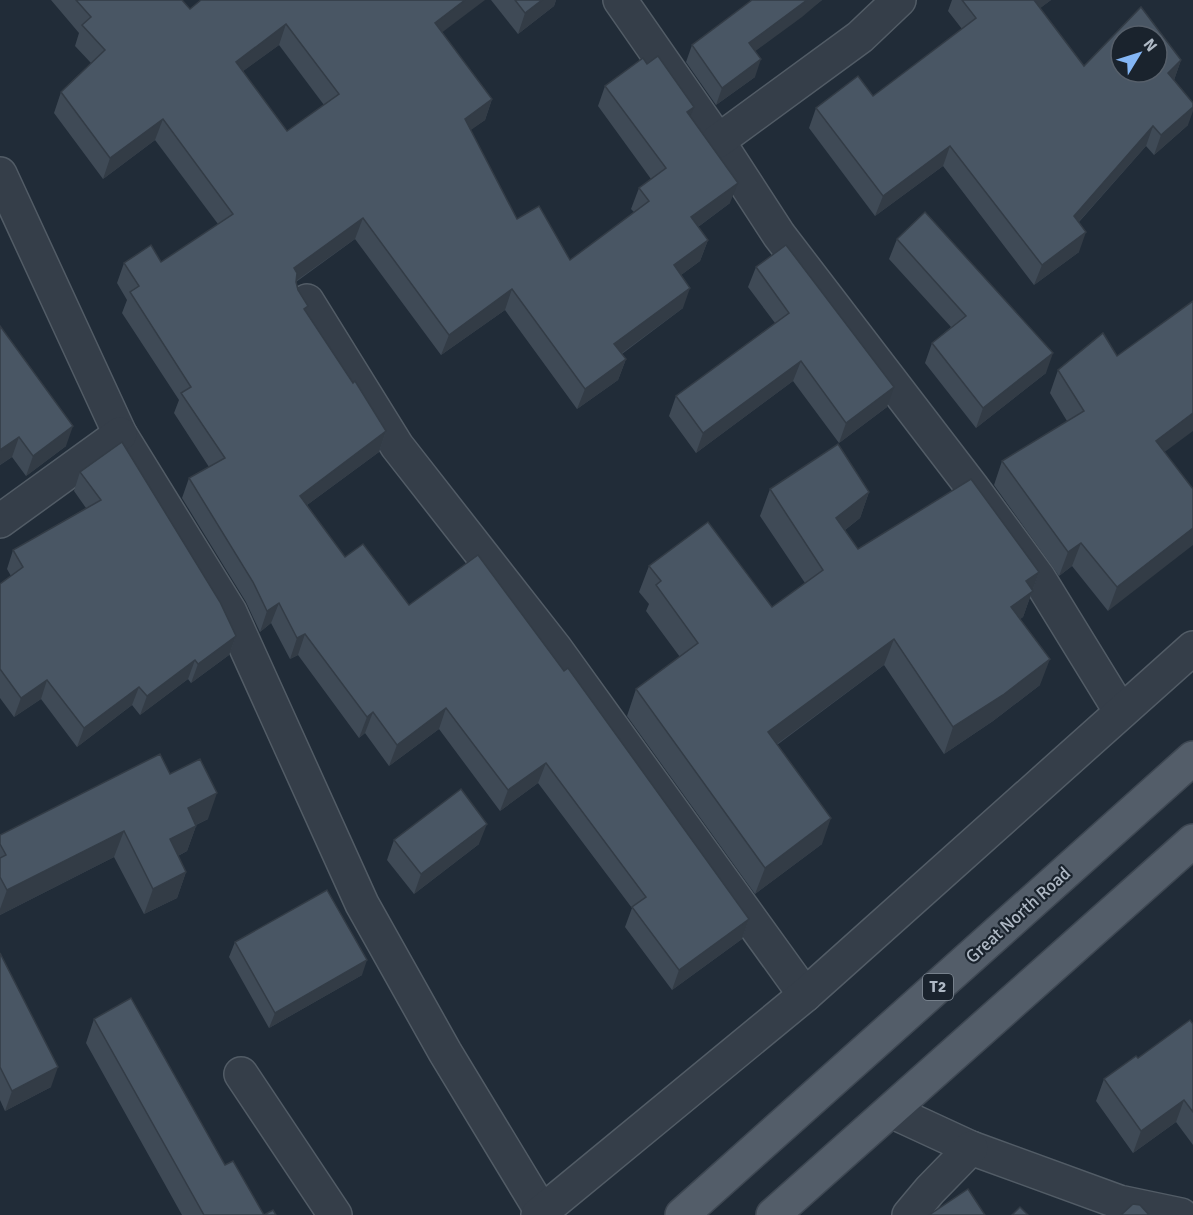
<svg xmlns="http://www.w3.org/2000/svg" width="1193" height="1215" font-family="Signika,sans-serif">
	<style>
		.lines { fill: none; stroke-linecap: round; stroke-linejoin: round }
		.minor-casing { stroke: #525c66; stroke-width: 36 }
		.major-casing { stroke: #3e4752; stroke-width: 36 }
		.minor { stroke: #353e49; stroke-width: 33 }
		.major { stroke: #535d69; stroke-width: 33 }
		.wall { fill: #3f4a56; fill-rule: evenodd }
		.shaded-wall { fill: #333c46 }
		.building { fill: #495664; stroke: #333c46; stroke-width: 1.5; fill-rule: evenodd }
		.labels { text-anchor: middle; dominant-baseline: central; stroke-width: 4.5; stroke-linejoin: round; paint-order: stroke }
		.shield { fill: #1a232d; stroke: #828c97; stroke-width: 1.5 }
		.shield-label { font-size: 16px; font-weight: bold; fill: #afb9c5 }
		.street-label { font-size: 18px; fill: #afb9c5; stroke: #1a232d }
	</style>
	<rect width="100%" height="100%" fill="#212c38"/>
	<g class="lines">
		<g class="minor-casing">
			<g id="minor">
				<path d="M 620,0 L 718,141 L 779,235 L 972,487 L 1038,577 L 1121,712"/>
				<path d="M 718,141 L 860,37 L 899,0"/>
				<path d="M 0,174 L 120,434 L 230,612 L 362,904 L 445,1052 L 542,1212"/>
				<path d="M 307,301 L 397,446 L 555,648 L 805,995"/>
				<path d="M 0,521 L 120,434"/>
				<path d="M 241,1074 L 335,1215"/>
				<path d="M 891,1111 L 971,1148 L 1119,1202 L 1181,1215"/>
				<path d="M 538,1215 L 805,995 L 1193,648"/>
				<path d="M 909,1215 L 930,1190 L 971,1148"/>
			</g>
		</g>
		<g class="major-casing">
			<g id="major">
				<path d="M 682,1215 L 1193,758"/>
				<path d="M 773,1215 L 1193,841"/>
			</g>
		</g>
		<use href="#minor" class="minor"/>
		<use href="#major" class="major"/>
	</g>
	<g class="wall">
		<path d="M 51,0 L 182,0 L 190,9 L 442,32 L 492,99 L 485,120 L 470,130 L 517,219 L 570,260 L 634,212 L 631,209 L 639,188 L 651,179 L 598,106 L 605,86 L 690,117 L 730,203 L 698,227 L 708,240 L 700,261 L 681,275 L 683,308 L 622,354 L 626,359 L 618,380 L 577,409 L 505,310 L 441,355 L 355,239 L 296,282 L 306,312 L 353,383 L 386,431 L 379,452 L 307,505 L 345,557 L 409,605 L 564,671 L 749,919 L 742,939 L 672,990 L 625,927 L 632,908 L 538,783 L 500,811 L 439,729 L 389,766 L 365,733 L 359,738 L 298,655 L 290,659 L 271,623 L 260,632 L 246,602 L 182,498 L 189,478 L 209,467 L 174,413 L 179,400 L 122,313 L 127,300 L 117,283 L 124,263 L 161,262 L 218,224 L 155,140 L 103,179 L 54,113 L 61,92 L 91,63 L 75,46 L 79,33 ZM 279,45 L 324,105 L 287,131 L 243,71 Z"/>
		<path d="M 491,0 L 556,0 L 554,6 L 518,34 Z"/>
		<path d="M 750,0 L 822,0 L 755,51 L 755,77 L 716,105 L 686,62 L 692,45 L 751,1 Z"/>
		<path d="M 952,0 L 1051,0 L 1040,8 L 1084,66 L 1181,60 L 1174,80 L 1188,125 L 1154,155 L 1146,146 L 1079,222 L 1079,252 L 1034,285 L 943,166 L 875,216 L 809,128 L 816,108 L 873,96 L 962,29 L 948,11 Z"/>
		<path d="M 897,239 L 1046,373 L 976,428 L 925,363 L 932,343 L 951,327 L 889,259 Z"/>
		<path d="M 756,267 L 887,407 L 839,443 L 793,381 L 696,453 L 669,416 L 676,396 L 775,323 L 748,287 Z"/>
		<path d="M 0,326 L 66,446 L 26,476 L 12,457 L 0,465 Z"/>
		<path d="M 1058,370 L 1164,452 L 1193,489 L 1108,611 L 1072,566 L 1059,576 L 994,485 L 1002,461 L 1067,421 L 1050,393 Z"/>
		<path d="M 80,472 L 236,636 L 229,655 L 191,683 L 188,679 L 140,715 L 132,705 L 77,747 L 41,699 L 14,717 L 0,698 L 0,584 L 11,576 L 7,569 L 13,550 L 86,508 L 74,491 Z"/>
		<path d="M 770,489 L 869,492 L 860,518 L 845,530 L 858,549 L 1039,572 L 1023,617 L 1020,619 L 1040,685 L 993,721 L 944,754 L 884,665 L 777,745 L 822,844 L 755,894 L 627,716 L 636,689 L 680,657 L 646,611 L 649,604 L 639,592 L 649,566 L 772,607 L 805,583 L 760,516 Z"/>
		<path d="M 170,774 L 208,819 L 196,825 L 196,826 L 187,851 L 178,856 L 186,872 L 177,898 L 144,914 L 114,857 L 0,915 L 0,835 Z"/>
		<path d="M 394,840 L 479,844 L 414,894 L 387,860 Z"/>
		<path d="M 235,942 L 362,975 L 269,1028 L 229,957 Z"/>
		<path d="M 0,953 L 51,1087 L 5,1111 L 0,1100 Z"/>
		<path d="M 94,1019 L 225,1165 L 264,1215 L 276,1215 L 182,1215 L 86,1043 Z"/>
		<path d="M 1193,1024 L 1193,1145 L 1176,1122 L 1133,1153 L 1096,1101 L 1104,1079 Z"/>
	</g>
	<g class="shaded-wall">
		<path d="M 465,0 L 485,0 L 428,43 L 435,23 Z"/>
		<path d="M 542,0 L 556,0 L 554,6 L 518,34 L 525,13 Z"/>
		<path d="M 807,0 L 822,0 L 802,17 L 743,60 L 749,43 Z"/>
		<path d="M 1033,0 L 1051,0 L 1026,19 Z"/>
		<path d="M 286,24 L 279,45 L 228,82 L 236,62 Z"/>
		<path d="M 761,59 L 755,77 L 716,105 L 722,88 Z"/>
		<path d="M 1181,60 L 1174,80 L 1168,73 Z"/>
		<path d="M 492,99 L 485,120 L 457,140 L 465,119 Z"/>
		<path d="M 694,107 L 686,128 L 687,112 Z"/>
		<path d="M 1193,107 L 1193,111 L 1188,125 L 1154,155 L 1161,135 Z"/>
		<path d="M 163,119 L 155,140 L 103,179 L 110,158 Z"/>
		<path d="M 1153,126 L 1146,146 L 1067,235 L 1074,216 Z"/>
		<path d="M 950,146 L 943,166 L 875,216 L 883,196 Z"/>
		<path d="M 738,183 L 730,203 L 683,238 L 691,217 Z"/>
		<path d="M 363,218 L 355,239 L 286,288 L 294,268 Z"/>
		<path d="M 1086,232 L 1079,252 L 1034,285 L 1042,265 Z"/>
		<path d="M 708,240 L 700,261 L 666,286 L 674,265 Z"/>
		<path d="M 690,288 L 683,308 L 607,364 L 614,344 Z"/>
		<path d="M 512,289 L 505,310 L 441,355 L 449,335 Z"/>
		<path d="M 1053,353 L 1046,373 L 976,428 L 983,408 Z"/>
		<path d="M 626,359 L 618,380 L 577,409 L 585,389 Z"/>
		<path d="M 801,361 L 793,381 L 696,453 L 703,433 Z"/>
		<path d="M 894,387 L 887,407 L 839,443 L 846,423 Z"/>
		<path d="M 1193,413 L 1193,431 L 1147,465 L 1156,441 Z"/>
		<path d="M 73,426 L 66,446 L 26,476 L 33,456 Z"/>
		<path d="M 386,431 L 379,452 L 292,516 L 300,496 Z"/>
		<path d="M 19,437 L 12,457 L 0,465 L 0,450 Z"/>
		<path d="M 869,492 L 860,518 L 827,544 L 836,518 Z"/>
		<path d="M 1193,528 L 1193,545 L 1108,611 L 1117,587 Z"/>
		<path d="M 1081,543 L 1072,566 L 1059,576 L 1068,552 Z"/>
		<path d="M 1039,572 L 1023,617 L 1001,633 L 1011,607 L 1026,581 Z"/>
		<path d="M 279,603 L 271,623 L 260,632 L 267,611 Z"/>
		<path d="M 305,634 L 298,655 L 290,659 L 297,638 Z"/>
		<path d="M 236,636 L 229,655 L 191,683 L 198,664 Z"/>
		<path d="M 894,639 L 884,665 L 758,758 L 768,732 Z"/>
		<path d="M 1050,659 L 1040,685 L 993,721 L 944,754 L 953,727 Z"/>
		<path d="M 195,660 L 188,679 L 140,715 L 147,696 Z"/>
		<path d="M 47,680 L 41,699 L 14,717 L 21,698 Z"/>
		<path d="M 139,687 L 132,705 L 77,747 L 84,728 Z"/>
		<path d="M 446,708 L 439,729 L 389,766 L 397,745 Z"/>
		<path d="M 373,712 L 365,733 L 359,738 L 367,717 Z"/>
		<path d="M 546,763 L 538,783 L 500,811 L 508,790 Z"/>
		<path d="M 217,793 L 208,819 L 178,834 L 188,808 Z"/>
		<path d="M 831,818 L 822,844 L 755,894 L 765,868 Z"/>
		<path d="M 487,824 L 479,844 L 414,894 L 421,874 Z"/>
		<path d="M 196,826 L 187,851 L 160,865 L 170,839 Z"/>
		<path d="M 124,831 L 114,857 L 0,915 L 0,909 L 7,890 Z"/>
		<path d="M 186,872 L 177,898 L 144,914 L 153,889 Z"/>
		<path d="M 749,919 L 742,939 L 672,990 L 679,970 Z"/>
		<path d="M 367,960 L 362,975 L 269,1028 L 275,1013 Z"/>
		<path d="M 58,1067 L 51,1087 L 5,1111 L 12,1091 Z"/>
		<path d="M 1184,1100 L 1176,1122 L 1133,1153 L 1141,1131 Z"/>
	</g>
	<g class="building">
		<path d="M 76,0 L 182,0 L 190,9 L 201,0 L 465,0 L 435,23 L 492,99 L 465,119 L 517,219 L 539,206 L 570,260 L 649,201 L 639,188 L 666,168 L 605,86 L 643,58 L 647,64 L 658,56 L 694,107 L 687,112 L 738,183 L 691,217 L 708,240 L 674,265 L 690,288 L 614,344 L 626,359 L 585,389 L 512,289 L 449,335 L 363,218 L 294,268 L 297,273 L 296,282 L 298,290 L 308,306 L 304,309 L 353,383 L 355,381 L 386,431 L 300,496 L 345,557 L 363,544 L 409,605 L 478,555 L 564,671 L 568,668 L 749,919 L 679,970 L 632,907 L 646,897 L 546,763 L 508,790 L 446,708 L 397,745 L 373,712 L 367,717 L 305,634 L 297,638 L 279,603 L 267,611 L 253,582 L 189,478 L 225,458 L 181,393 L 191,387 L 130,292 L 139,286 L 124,263 L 151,245 L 161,262 L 233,214 L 163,119 L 110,158 L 61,92 L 105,50 L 82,25 L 91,17 ZM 286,24 L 339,94 L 287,131 L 236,62 Z"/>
		<path d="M 515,0 L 542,0 L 525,13 Z"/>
		<path d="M 752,0 L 807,0 L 749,43 L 761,59 L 722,88 L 692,45 Z"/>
		<path d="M 962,0 L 1034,0 L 1084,66 L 1141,7 L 1181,60 L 1168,73 L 1193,103 L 1193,107 L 1161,135 L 1153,126 L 1074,216 L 1086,232 L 1042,265 L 950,146 L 883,196 L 816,108 L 858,76 L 873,96 L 976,18 ZM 1121,36 L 1157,36 L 1157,72 L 1121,72 Z"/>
		<path d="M 925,212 L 1053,353 L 983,408 L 932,343 L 966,316 L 897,239 Z"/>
		<path d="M 786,245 L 894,387 L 846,423 L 801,361 L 703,433 L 676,396 L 789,313 L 756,267 Z"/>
		<path d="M 1193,301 L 1193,413 L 1156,441 L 1193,489 L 1193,528 L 1117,587 L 1081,543 L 1068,552 L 1002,461 L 1084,411 L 1058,370 L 1103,333 L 1117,356 Z"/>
		<path d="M 0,326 L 73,426 L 33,456 L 19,437 L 0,450 Z"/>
		<path d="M 122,442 L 220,602 L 236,636 L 198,664 L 195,660 L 147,696 L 139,687 L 84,728 L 47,680 L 21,698 L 0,669 L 0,584 L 23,567 L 13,550 L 101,500 L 80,472 Z"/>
		<path d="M 838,444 L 869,492 L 836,518 L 858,549 L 971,479 L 1039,572 L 1026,581 L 1033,591 L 1011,607 L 1050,659 L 1003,695 L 953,727 L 894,639 L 768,732 L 831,818 L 765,868 L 636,689 L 698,643 L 656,585 L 661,581 L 649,566 L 708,522 L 772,607 L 823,570 L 770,489 Z"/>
		<path d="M 160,754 L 170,774 L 200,759 L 217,793 L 188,808 L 196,826 L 170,839 L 186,872 L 153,889 L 124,831 L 7,890 L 0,877 L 0,858 L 6,855 L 0,844 L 0,835 Z"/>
		<path d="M 461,789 L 487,824 L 421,874 L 394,840 Z"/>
		<path d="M 327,890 L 367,960 L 275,1013 L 235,942 Z"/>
		<path d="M 0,953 L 58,1067 L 12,1091 L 0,1067 Z"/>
		<path d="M 131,998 L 225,1165 L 233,1161 L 264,1215 L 273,1210 L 276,1215 L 204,1215 L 94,1019 Z"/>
		<path d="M 1190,1020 L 1193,1024 L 1193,1112 L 1184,1100 L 1141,1131 L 1104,1079 L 1136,1056 L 1138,1058 Z"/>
		<path d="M 968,1189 L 985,1215 L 929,1215 Z"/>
		<path d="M 1133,1204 L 1140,1205 L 1149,1215 L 1121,1215 Z"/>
		<path d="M 1020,1207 L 1028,1215 L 1012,1215 Z"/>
	</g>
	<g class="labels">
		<rect class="shield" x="923" y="974" width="30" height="26" rx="4.5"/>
		<g class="shield-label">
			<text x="938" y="987">T2</text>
		</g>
		<g class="street-label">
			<text transform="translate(1018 915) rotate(-42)">Great North Road</text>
		</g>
	</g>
	<g transform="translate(1139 54) rotate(52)"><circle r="28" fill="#1a232d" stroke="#565f6a" stroke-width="1.5"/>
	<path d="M0-4.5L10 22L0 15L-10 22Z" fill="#84b6f5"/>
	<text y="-9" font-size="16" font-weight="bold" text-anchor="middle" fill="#afb9c5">N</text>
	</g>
</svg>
